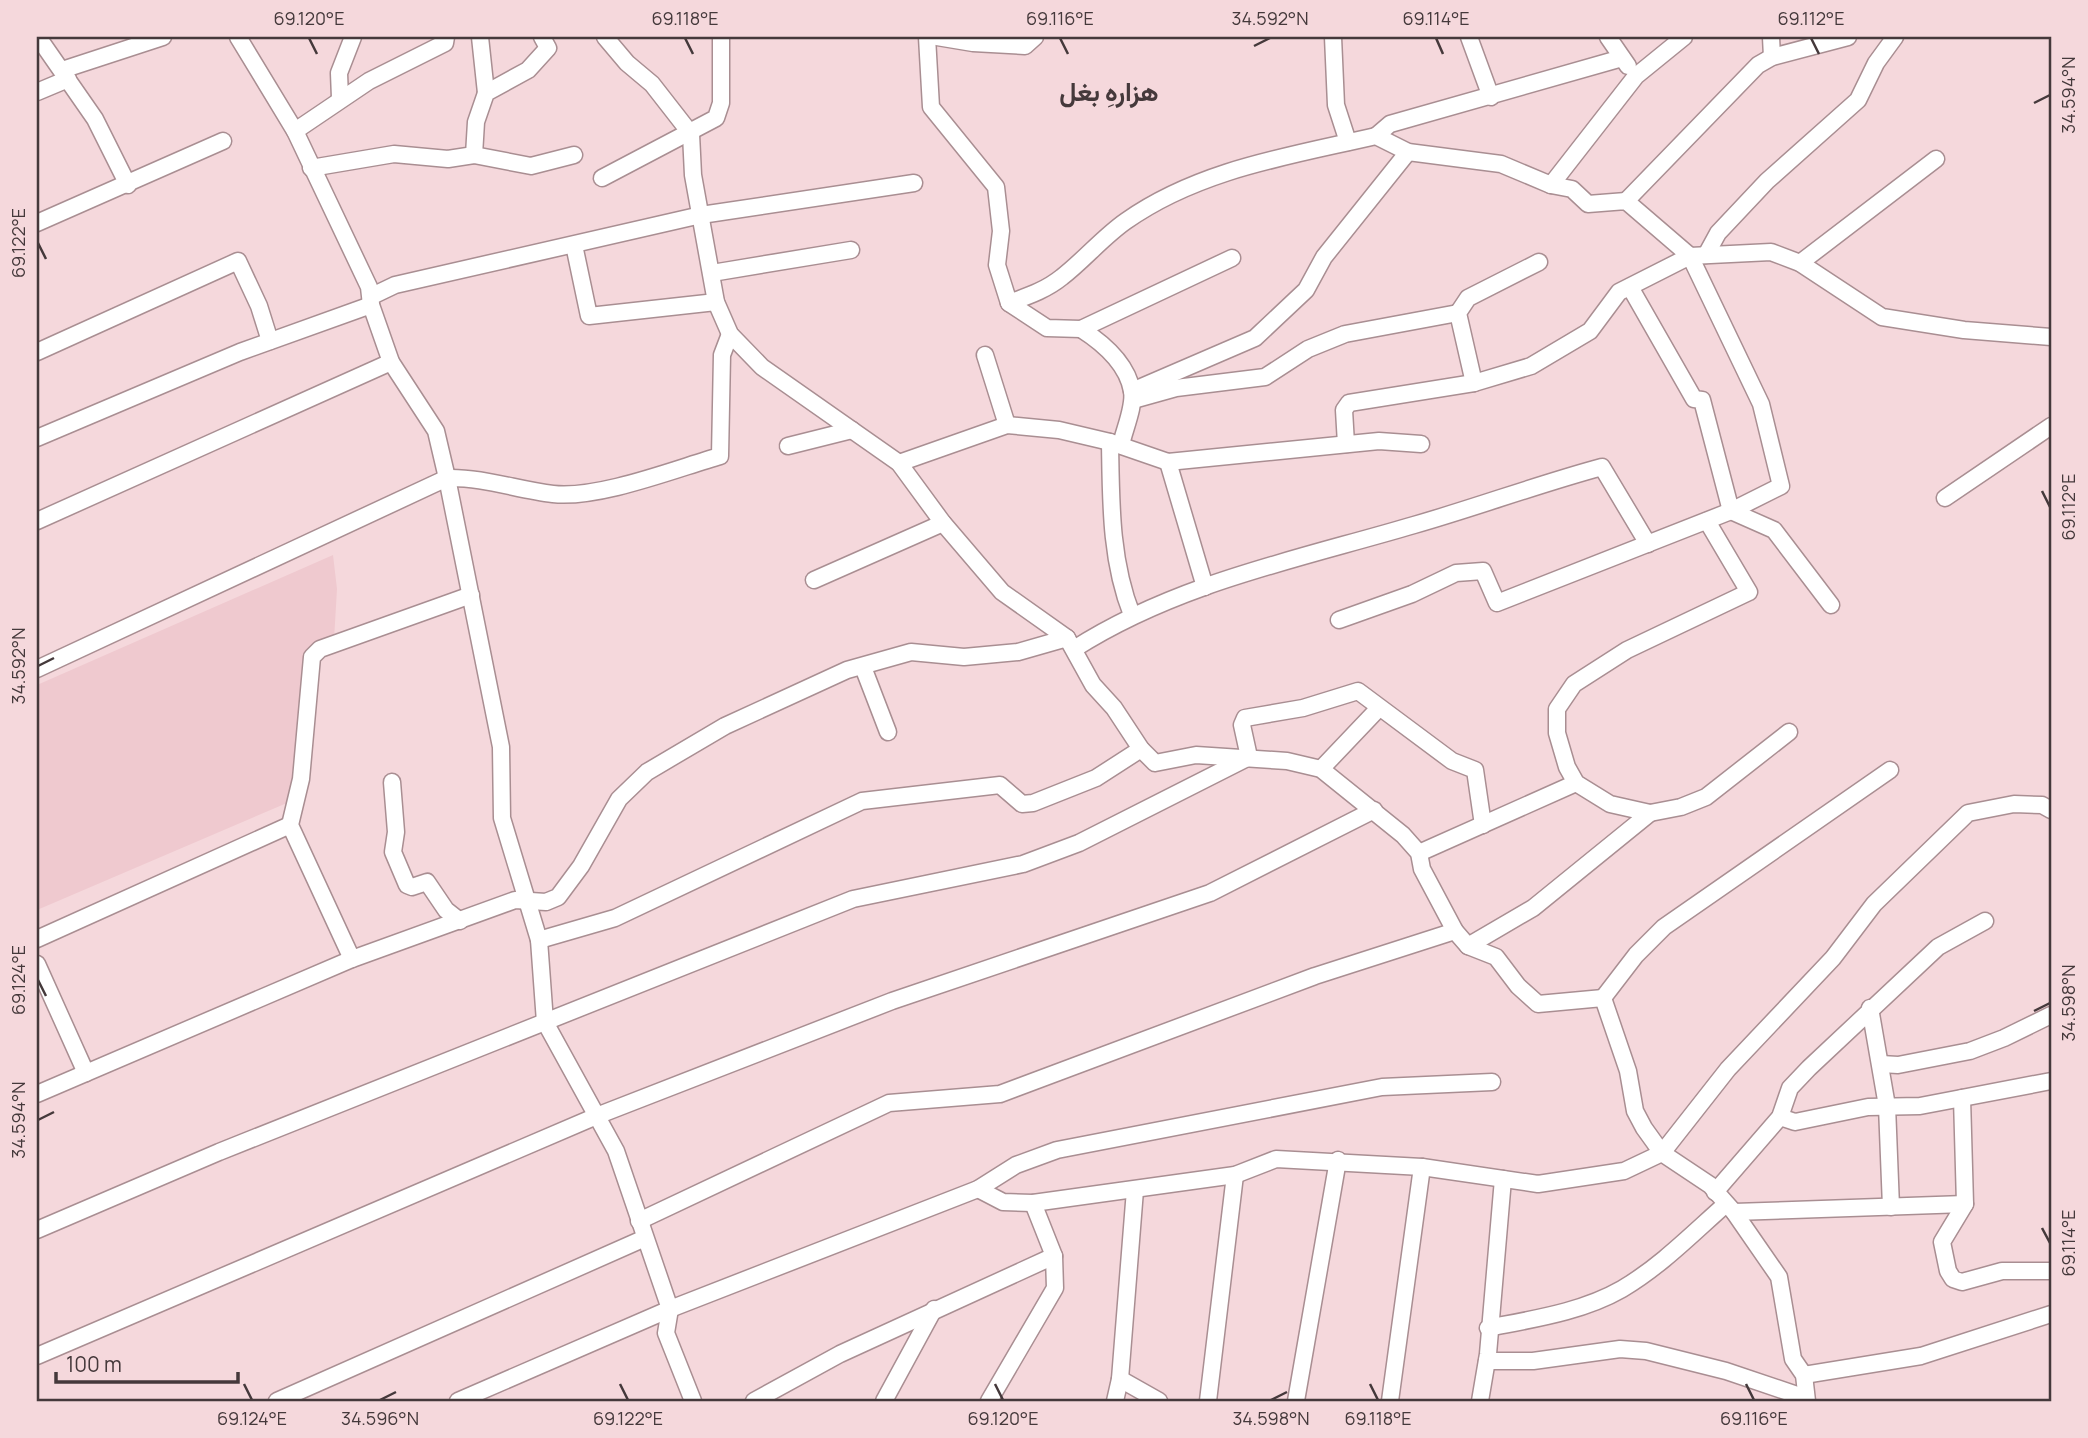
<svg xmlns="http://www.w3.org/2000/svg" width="2088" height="1438" font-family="Manrope,Vazirmatn,sans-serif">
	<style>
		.built { fill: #efc9cf }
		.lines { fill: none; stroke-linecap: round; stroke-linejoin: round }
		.minor-casing { stroke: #a98e92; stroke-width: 19 }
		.minor { stroke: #fff; stroke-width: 16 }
		.ticks { fill: none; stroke: #45393b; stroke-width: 2.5 }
		.labels { text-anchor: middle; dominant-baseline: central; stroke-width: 5; stroke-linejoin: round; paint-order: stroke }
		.district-label { font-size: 26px; font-weight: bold; fill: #45393b; stroke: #f5d8dc }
		.neatline { fill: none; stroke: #45393b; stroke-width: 2.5 }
		.ticks-label { font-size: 18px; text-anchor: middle; fill: #45393b }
	</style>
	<rect width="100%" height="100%" fill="#f5d8dc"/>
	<path class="built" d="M 333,555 L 337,589 L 334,640 L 312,649 L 294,800 L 37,910 L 37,685 Z"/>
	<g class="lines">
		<g class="minor-casing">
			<g id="minor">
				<path d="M 38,37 L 95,119 L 128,185"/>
				<path d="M 238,37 L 295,131 L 369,287 L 371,305 L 391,362 L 436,431 L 447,478 L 501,747 L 502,818 L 539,940 L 545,1022 L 616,1151 L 670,1309 L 666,1333 L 693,1401"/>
				<path d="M 480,37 L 486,93"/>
				<path d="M 605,37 L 627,63 L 652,84 L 691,134 L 693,175 L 716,302 L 730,334 L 762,367 L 899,463 L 943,523 L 1002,592 L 1067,638 L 1093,685 L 1114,708 L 1141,749 L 1155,763 L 1196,755 L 1287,761 L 1321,769 L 1403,835 L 1419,853 L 1422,869 L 1455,931 L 1468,946 L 1496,957 L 1518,986 L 1538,1004 L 1603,998"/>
				<path d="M 927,37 L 931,107 L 996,187 L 1001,231 L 997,265 L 1009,303 L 1047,328 L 1081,329 L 1232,258"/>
				<path d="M 937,37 L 973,43 L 1025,46 L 1035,37"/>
				<path d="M 1333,37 L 1336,105 L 1348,142"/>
				<path d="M 1469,37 L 1491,97"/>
				<path d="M 1608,37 L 1628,66"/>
				<path d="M 1771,37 L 1772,57"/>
				<path d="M 62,70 L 163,37"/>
				<path d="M 37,92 L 68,79"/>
				<path d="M 340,98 L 339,73 L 353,37"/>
				<path d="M 295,131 L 369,81 L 445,43 L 446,37"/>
				<path d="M 1376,136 L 1390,124 L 1622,58"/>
				<path d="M 474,155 L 476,122 L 486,93 L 528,70 L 548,48 L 542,37"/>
				<path d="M 311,168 L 394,154 L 448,159 L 474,155 L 531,166 L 574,155"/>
				<path d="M 602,178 L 716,118 L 721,103 L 721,37"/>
				<path d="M 1551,185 L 1636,76 L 1684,37"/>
				<path d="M 1626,201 L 1758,65 L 1772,57 L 1848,37"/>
				<path d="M 37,223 L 223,141"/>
				<path d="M 574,245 L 589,316 L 716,302"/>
				<path d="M 1706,255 L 1718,233 L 1767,181 L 1858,100 L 1876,63 L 1895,37"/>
				<path d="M 1800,263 L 1936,159"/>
				<path d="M 712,273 L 851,250"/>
				<path d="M 1630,287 L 1694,399 L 1702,400 L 1731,511 L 1774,530 L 1831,605"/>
				<path d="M 372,296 L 395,285 L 701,215 L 914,183"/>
				<path d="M 1009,303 C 1028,296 1046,290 1062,277 C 1084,260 1103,237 1126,221 C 1200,169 1290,156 1376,136 L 1408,152 L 1501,164 L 1551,185 L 1572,189 L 1588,204 L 1626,201 L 1690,256 L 1771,252 L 1800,263 L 1882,317 L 1964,330 L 2051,337"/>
				<path d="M 1081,329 C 1103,343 1127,363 1132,391 C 1135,406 1124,430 1121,445"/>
				<path d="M 37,352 L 238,261 L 259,306 L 270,341"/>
				<path d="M 985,355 L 1007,425"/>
				<path d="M 1474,383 L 1458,313 L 1468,298 L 1539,262"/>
				<path d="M 1132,391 L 1255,338 L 1306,290 L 1324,257 L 1408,152"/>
				<path d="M 1133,400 L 1176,388 L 1265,377 L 1308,349 L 1345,334 L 1458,313"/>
				<path d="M 37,438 L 240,352 L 371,305"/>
				<path d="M 1110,442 C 1111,500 1110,560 1132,615"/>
				<path d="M 788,446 L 852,430"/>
				<path d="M 1168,462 L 1205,587"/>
				<path d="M 899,463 L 1007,425 L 1059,430 L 1110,442 L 1168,462 L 1379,441 L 1421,444"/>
				<path d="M 1945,498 L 2051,426"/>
				<path d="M 37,521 L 391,362"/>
				<path d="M 1707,521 L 1749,592 L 1627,650 L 1574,684 L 1557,709 L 1557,733 L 1567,767 L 1576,783 L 1610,804 L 1650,813 L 1681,807 L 1706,797 L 1789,732"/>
				<path d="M 814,580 L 943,523"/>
				<path d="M 1339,620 L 1412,594 L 1456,573 L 1483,571 L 1497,603 L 1731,511 L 1781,486 L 1761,404 L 1690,256 L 1619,292 L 1590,331 L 1531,366 L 1474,383 L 1349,403 L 1344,410 L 1346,444"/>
				<path d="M 1074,649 C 1177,583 1299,559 1414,525 C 1477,507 1539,484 1602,467 L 1648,544"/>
				<path d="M 863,667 L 888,732"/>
				<path d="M 37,669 L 447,478 C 483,477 518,490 553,494 C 599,499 675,469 720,456 L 722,355 L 730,334"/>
				<path d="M 1321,769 L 1379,708"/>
				<path d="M 392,782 L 396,832 L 393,852 L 407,885 L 412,887 L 427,882 L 446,910 L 460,921"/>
				<path d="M 1419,853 L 1576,783"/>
				<path d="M 37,939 L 290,825"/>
				<path d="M 539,940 L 615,918 L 862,801 L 1000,785 L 1022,804 L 1033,803 L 1096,778 L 1141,749"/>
				<path d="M 1468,946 L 1533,908 L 1650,813"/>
				<path d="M 352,959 L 290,825 L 301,779 L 312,657 L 320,649 L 471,595"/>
				<path d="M 37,964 L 86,1073"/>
				<path d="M 1603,998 L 1628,1071 L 1635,1111 L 1644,1128 L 1662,1153 L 1710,1185 L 1734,1212 L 1779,1277 L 1793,1359 L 1804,1375 L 1807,1401"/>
				<path d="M 1603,998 L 1636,955 L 1664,927 L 1890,770"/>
				<path d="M 1870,1008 L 1887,1106 L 1891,1207"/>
				<path d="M 1881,1064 L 1898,1065 L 1970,1051 L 2004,1038 L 2051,1015"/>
				<path d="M 37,1094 L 352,959 L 515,900 L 546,902 L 558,897 L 581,866 L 619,799 L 647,772 L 725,726 L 847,670 L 911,652 L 964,657 L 1018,652 L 1067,638"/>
				<path d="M 1962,1098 L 1965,1204 L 1942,1242 L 1948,1271 L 1953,1279 L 1962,1282 L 2002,1271 L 2051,1271"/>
				<path d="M 1780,1117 L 1795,1122 L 1868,1107 L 1920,1106 L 2051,1081"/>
				<path d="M 978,1189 L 1003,1202 L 1033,1203 L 1235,1175 L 1276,1159 L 1422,1167 L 1538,1184 L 1624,1171 L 1662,1153 L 1728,1069 L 1833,958 L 1874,904 L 1968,813 L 2014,804 L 2042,805 L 2051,810"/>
				<path d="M 1715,1192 L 1780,1117 L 1790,1088 L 1809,1068 L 1938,947 L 1985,921"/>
				<path d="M 1734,1212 L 1965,1204"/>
				<path d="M 639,1221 L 889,1103 L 1000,1094 L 1315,976 L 1455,931"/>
				<path d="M 37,1230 L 219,1152 L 853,899 L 1023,864 L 1079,843 L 1249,757 L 1242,725 L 1245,718 L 1303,708 L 1358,691 L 1452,761 L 1475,770 L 1483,825"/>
				<path d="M 1488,1328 C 1533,1319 1582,1312 1622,1289 C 1661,1266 1693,1233 1726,1204"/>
				<path d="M 37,1356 L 599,1115 L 892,1001 L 1210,893 L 1374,810"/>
				<path d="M 1487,1361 L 1533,1361 L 1620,1349 L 1646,1351 L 1726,1371 L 1806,1398"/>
				<path d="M 1804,1375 L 1921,1356 L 2051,1314"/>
				<path d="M 1120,1379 L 1159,1401"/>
				<path d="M 277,1401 L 645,1238"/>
				<path d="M 458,1401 L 670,1309 L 978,1189 L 1016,1165 L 1057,1150 L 1382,1087 L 1492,1082"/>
				<path d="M 754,1401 L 840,1354 L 1054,1256"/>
				<path d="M 884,1401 L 934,1309"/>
				<path d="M 989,1401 L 1055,1288 L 1054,1256 L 1033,1203"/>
				<path d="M 1115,1401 L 1120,1379 L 1135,1190"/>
				<path d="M 1208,1401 L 1235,1175"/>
				<path d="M 1296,1401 L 1338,1160"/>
				<path d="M 1390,1401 L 1422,1167"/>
				<path d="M 1480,1401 L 1488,1354 L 1503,1179"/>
			</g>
		</g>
		<use href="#minor" class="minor"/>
	</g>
	<path class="ticks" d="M 309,38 L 317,54M 685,38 L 693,54M 1060,38 L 1068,54M 1436,38 L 1443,54M 1811,38 L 1819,54M 1254,46 L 1270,38M 2034,103 L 2050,95M 38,243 L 46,259M 2042,491 L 2050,507M 38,666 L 54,658M 38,980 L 46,996M 2034,1011 L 2050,1003M 38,1120 L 54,1112M 2042,1228 L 2050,1243M 244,1384 L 252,1400M 620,1384 L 628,1400M 995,1384 L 1003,1400M 1370,1384 L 1378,1400M 1746,1384 L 1754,1400M 380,1400 L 396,1392M 1271,1400 L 1287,1392"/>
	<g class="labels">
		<g class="district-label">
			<text x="1109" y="91">هزارهِ بغل</text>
		</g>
	</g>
	<rect width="2088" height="1438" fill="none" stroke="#f5d8dc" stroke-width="77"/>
	<path d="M56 1372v10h182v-10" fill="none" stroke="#45393b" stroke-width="3.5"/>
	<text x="66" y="1372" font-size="21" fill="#45393b" stroke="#f5d8dc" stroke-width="5" paint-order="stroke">100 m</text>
	<rect x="38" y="38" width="2012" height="1362" class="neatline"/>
	<g class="ticks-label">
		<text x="309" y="25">69.120°E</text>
		<text x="685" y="25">69.118°E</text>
		<text x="1060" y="25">69.116°E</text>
		<text x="1270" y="25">34.592°N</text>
		<text x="1436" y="25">69.114°E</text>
		<text x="1811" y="25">69.112°E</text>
		<text transform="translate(2069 95) rotate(-90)" y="6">34.594°N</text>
		<text transform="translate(19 243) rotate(-90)" y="6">69.122°E</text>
		<text transform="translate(2069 507) rotate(-90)" y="6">69.112°E</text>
		<text transform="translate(19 666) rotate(-90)" y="6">34.592°N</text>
		<text transform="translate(19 980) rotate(-90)" y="6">69.124°E</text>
		<text transform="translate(2069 1003) rotate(-90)" y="6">34.598°N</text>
		<text transform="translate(19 1120) rotate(-90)" y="6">34.594°N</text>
		<text transform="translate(2069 1243) rotate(-90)" y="6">69.114°E</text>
		<text x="252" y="1425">69.124°E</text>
		<text x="380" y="1425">34.596°N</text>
		<text x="628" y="1425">69.122°E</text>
		<text x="1003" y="1425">69.120°E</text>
		<text x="1271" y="1425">34.598°N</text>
		<text x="1378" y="1425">69.118°E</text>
		<text x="1754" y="1425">69.116°E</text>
	</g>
</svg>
